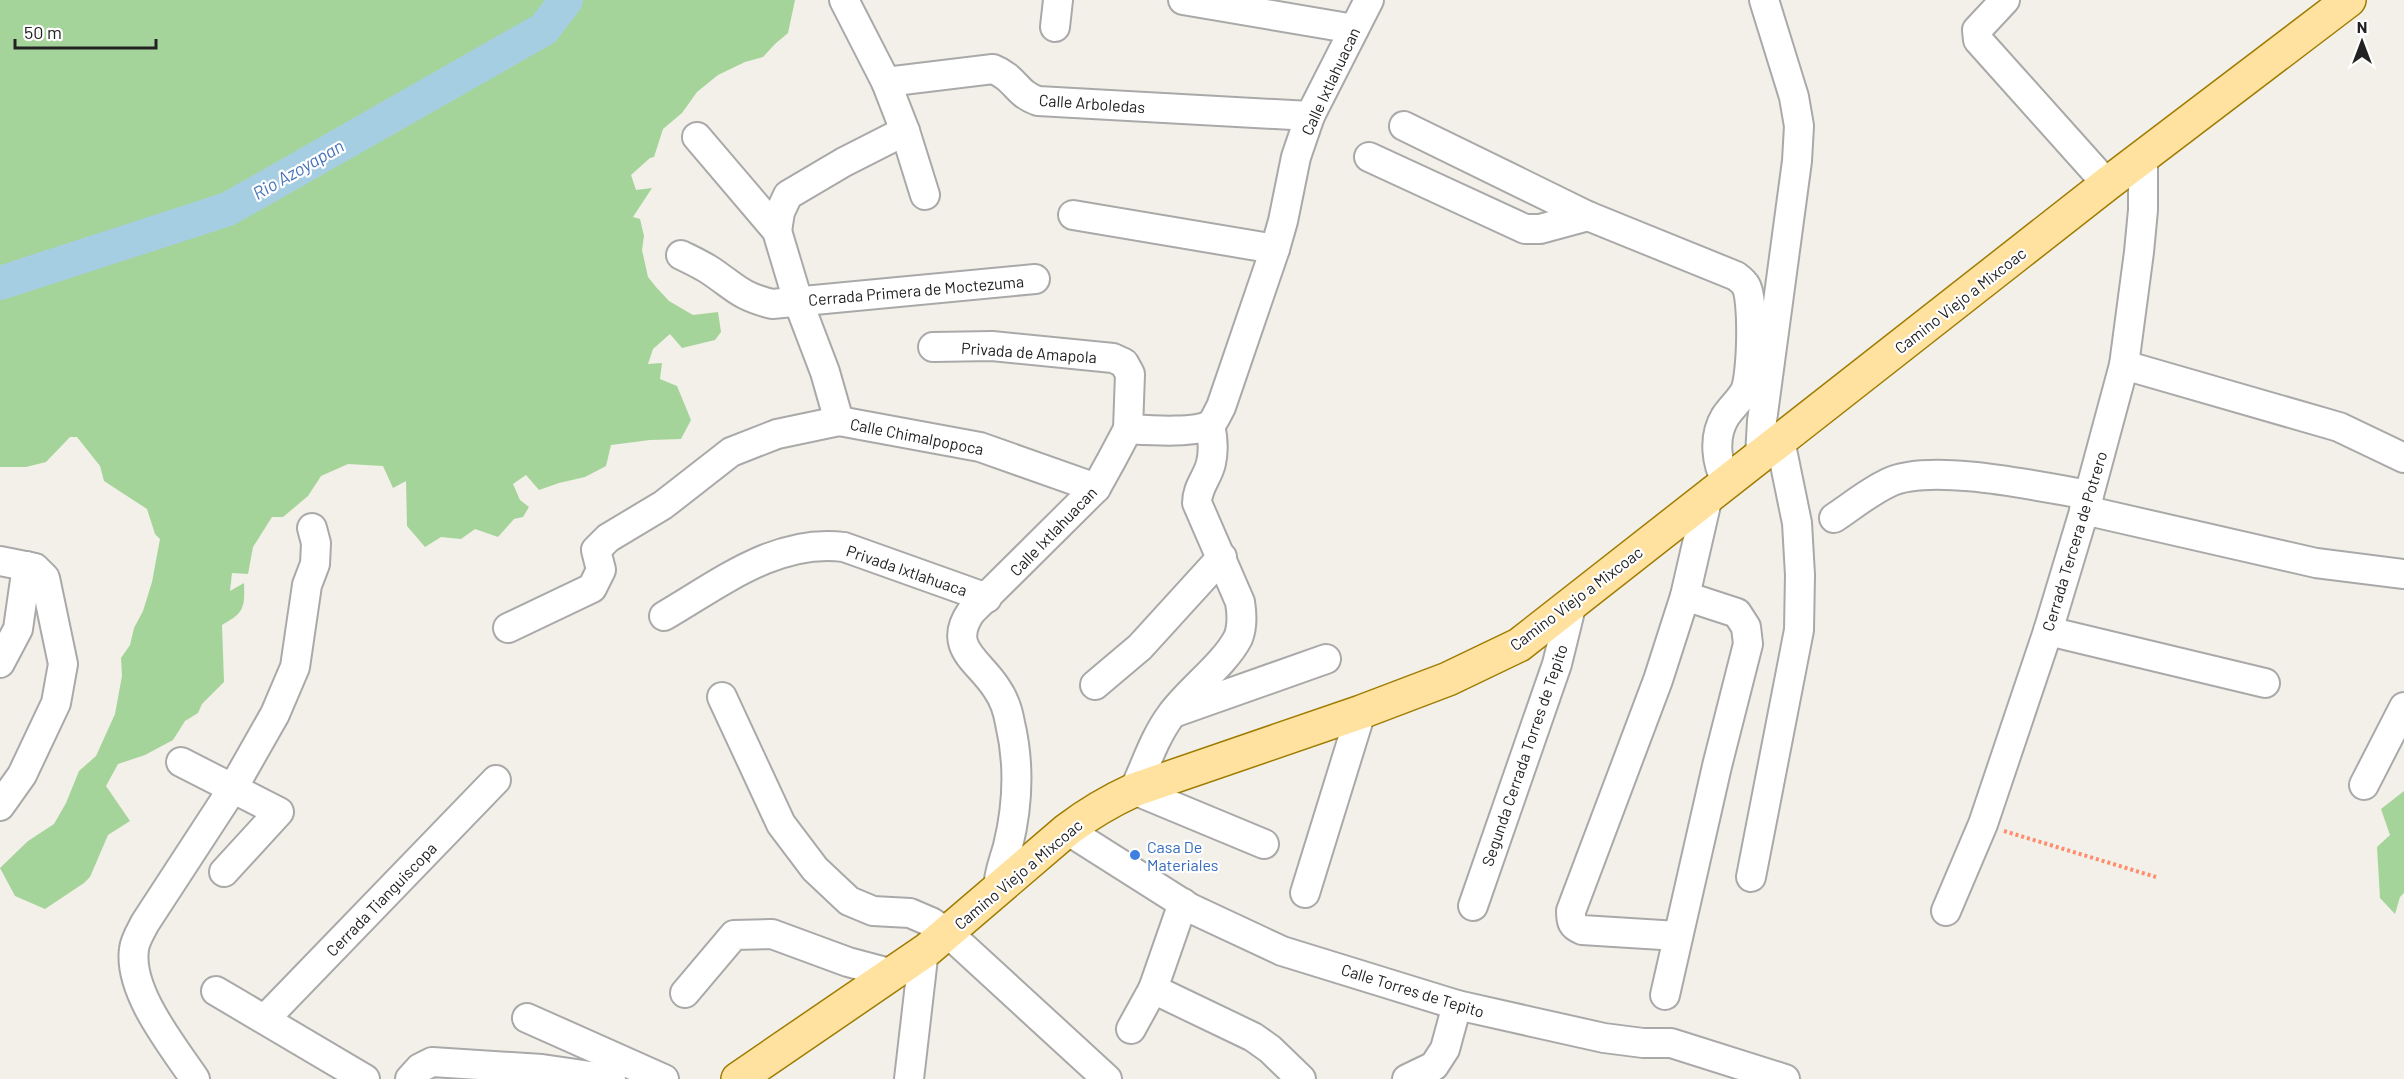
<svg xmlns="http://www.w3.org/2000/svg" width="2404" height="1079" font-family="Barlow,sans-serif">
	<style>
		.forest { fill: #a5d49a }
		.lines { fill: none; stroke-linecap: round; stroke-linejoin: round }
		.river { stroke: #a6cee2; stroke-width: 34 }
		.minor-casing { stroke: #a9a9a9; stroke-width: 32 }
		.major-casing { stroke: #9f7c00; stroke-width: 36 }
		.path { stroke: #ff8c6c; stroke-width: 4; stroke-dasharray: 3 3; stroke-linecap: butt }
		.minor { stroke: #fff; stroke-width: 28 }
		.major { stroke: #ffe1a0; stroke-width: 33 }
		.shop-dot { fill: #3f7fe0; stroke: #fff; stroke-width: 2 }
		.labels { text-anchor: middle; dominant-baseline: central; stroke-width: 4.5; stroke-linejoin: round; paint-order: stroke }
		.street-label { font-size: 16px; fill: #222; stroke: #fff }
		.shop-label { font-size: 16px; fill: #366cbe; stroke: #fff; text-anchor: start }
		.water-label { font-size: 18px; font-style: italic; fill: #4673b9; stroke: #fff }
	</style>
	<rect width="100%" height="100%" fill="#f2f0e8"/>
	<g class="forest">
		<path d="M 0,0 L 795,0 L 788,33 L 775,44 L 763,57 L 745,62 L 718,75 L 697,92 L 682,113 L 663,129 L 654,157 L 650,158 L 631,175 L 636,190 L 652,188 L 633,217 L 640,219 L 644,236 L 642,250 L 648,277 L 656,287 L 669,301 L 693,315 L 718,312 L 721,332 L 715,340 L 682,348 L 670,334 L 653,349 L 648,364 L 662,363 L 660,379 L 677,386 L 691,420 L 681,439 L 650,440 L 611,445 L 606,466 L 585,477 L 559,483 L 539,490 L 526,475 L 513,484 L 520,500 L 529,507 L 523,517 L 514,519 L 498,537 L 475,529 L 461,539 L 441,537 L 425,547 L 407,526 L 406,481 L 393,488 L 383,466 L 348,464 L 321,476 L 308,496 L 283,517 L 272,517 L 253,547 L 248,574 L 232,573 L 230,591 L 244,583 C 245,608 244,613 222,625 L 224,682 L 202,704 L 198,713 L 185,721 L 173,740 L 145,755 L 118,764 L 106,786 L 130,821 L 108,835 L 90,877 L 84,883 L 45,909 L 15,896 L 0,868 L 28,841 L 54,824 L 66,803 L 79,771 L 96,756 L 115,714 L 122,676 L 121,658 L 130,645 L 134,628 L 143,611 L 152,582 L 160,539 L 155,534 L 147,509 L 104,481 L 100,466 L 77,437 L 70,437 L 46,462 L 26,467 L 0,467 Z"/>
		<path d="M 2404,791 L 2404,893 L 2400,897 L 2395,914 L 2380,898 L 2377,847 L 2390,835 L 2381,809 Z"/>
	</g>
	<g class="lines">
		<path class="river" d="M 0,283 L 228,209 L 544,29 L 566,0"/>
		<g class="minor-casing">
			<g id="minor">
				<path d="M 844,0 L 886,82 L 905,131 L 925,195"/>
				<path d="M 1183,0 L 1354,29"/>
				<path d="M 2005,0 L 1977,30 L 1978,40 L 2107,184"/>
				<path d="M 1055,27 L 1058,0"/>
				<path d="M 886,82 L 993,69 C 1016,78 1016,94 1038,101 L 1310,116"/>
				<path d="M 1404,126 L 1588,216 L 1736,276 C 1740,279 1744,282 1746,286 C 1754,300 1752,376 1745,391 C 1740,400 1731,408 1725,417 C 1713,437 1716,463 1727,483"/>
				<path d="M 697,137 L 777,231 L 798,301 L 825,372 L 839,421"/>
				<path d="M 1369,157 L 1525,229 L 1540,229 L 1588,216"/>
				<path d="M 1073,215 L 1275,249"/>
				<path d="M 777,231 L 780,212 L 788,195 L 844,162 L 905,131"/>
				<path d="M 681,255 C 691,260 702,265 711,271 C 736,288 740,296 772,304 L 1035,279"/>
				<path d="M 933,347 L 992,346 L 1113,358 L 1124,363 L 1130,374 L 1128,429 L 1111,461 L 1096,488 L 971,612 C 946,648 980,661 997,689 C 1004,699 1008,711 1010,723 C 1020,765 1018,805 1008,846 C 1004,861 998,874 998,890"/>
				<path d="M 2124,365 L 2339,427 L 2404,458"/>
				<path d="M 1210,425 C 1213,438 1214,450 1211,463 C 1208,477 1197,487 1197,503 L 1240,602 C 1242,614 1243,626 1238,638 C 1224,665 1189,690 1171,715 C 1154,738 1146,765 1134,790 L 1264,844"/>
				<path d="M 1128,429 C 1145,430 1200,434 1211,424 C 1215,420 1218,412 1221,407 L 1275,249 L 1283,221 L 1296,157 L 1310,116 L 1369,0"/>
				<path d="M 1760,456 L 1762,421 L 1797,161 L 1799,126 L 1794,97 L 1764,0"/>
				<path d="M 2084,510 L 2316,563 L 2404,574"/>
				<path d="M 1834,518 C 1852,506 1869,492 1888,483 C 1930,462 2041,487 2089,495"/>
				<path d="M 0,561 L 35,568 L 45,578 L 63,664 L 56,703 L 22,775 L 0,806"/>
				<path d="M 664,616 C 719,584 777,538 844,547 L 987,598"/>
				<path d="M 508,628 L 592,588 L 601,570 L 596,550 L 608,538 L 663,505 L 731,452 L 777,434 L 839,421 L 980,447 L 1096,488"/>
				<path d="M 2048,631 L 2265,683"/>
				<path d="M 0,663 L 18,629 L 27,566"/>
				<path d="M 1095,685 L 1140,647 L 1222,557"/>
				<path d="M 722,697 L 781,824 L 815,869 L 849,901 L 873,911 L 910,913 L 931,922 L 948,933 L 1107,1079"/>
				<path d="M 1176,712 L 1326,659"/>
				<path d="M 181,762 L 279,812 L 224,872"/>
				<path d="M 2364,785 L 2404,707"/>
				<path d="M 1067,830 L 1190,908 L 1282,951 L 1457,1005 L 1604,1038 L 1643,1043 L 1671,1043 L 1785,1079"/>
				<path d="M 1751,877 L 1799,630 L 1800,575 L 1797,523 L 1780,440"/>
				<path d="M 1305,893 L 1361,712"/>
				<path d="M 1183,903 L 1153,989 L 1253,1037 L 1270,1049 L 1301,1079"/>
				<path d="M 1473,906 L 1557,664 L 1572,603"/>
				<path d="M 1946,911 L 1983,824 L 2048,631 L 2089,495 L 2124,365 L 2139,252 L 2143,210 L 2143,157"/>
				<path d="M 1678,936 L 1582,930 C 1572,926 1571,922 1571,911 L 1658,680 L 1685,596 L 1708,496"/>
				<path d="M 216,991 L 365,1079"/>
				<path d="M 685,993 L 734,935 L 772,934 L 848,962 L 893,974"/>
				<path d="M 1665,995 L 1717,766 L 1748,644 L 1746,627 L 1737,613 L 1685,596"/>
				<path d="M 527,1018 L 664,1079"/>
				<path d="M 265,1019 L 496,780"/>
				<path d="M 1131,1029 L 1153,989"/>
				<path d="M 195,1079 C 172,1045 128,991 134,949 C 135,940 141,931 145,923 L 233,788 L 275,714 L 295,667 L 307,585 L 315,564 L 316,543 L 312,528"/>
				<path d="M 410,1079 L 420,1068 L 432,1062 L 542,1069 L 611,1079"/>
				<path d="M 909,1079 L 923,958 L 928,949"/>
				<path d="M 1407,1079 L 1434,1066 L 1445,1049 L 1457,1005"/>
			</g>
		</g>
		<g class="major-casing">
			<path id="major" d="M 738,1079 L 928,949 L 1067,830 C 1088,814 1110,801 1134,790 L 1361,712 L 1448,679 L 1519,645 L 2107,184 L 2349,0"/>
		</g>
		<path class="path" d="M 2004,831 L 2156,877"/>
		<use href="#minor" class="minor"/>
		<use href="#major" class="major"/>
	</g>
	<circle class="shop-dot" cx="1135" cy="855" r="6"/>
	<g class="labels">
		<g class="street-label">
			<text transform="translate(1330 81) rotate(-65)">Calle Ixtlahuacan</text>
			<text transform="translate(1092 103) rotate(4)">Calle Arboledas</text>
			<text transform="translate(916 290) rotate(-5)">Cerrada Primera de Moctezuma</text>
			<text transform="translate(1960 300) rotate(-38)">Camino Viejo a Mixcoac</text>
			<text transform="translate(1029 352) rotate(4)">Privada de Amapola</text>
			<text transform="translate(917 436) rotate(11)">Calle Chimalpopoca</text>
			<text transform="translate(1053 531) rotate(-46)">Calle Ixtlahuacan</text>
			<text transform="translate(2074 541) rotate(-73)">Cerrada Tercera de Potrero</text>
			<text transform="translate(907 570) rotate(19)">Privada Ixtlahuaca</text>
			<text transform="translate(1576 598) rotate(-37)">Camino Viejo a Mixcoac</text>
			<text transform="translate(1524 755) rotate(-71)">Segunda Cerrada Torres de Tepito</text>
			<text transform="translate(1018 874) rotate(-40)">Camino Viejo a Mixcoac</text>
			<text transform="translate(381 899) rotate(-46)">Cerrada Tianguiscopa</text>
			<text transform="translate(1413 990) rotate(17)">Calle Torres de Tepito</text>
		</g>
		<g class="shop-label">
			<text x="1147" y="846">Casa De<tspan x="1147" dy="18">Materiales</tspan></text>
		</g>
		<g class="water-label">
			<text transform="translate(298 169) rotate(-30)">Rio Azoyapan</text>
		</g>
	</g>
	<g transform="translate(2362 42)" stroke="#ffffff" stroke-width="4.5" paint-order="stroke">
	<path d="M0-4.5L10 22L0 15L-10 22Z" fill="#222222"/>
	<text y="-9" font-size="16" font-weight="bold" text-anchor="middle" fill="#222222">N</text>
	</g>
	<path d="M15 39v9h141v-9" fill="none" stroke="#222222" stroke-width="3"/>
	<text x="24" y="39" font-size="18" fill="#222222" stroke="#ffffff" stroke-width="4.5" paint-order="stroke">50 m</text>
</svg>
